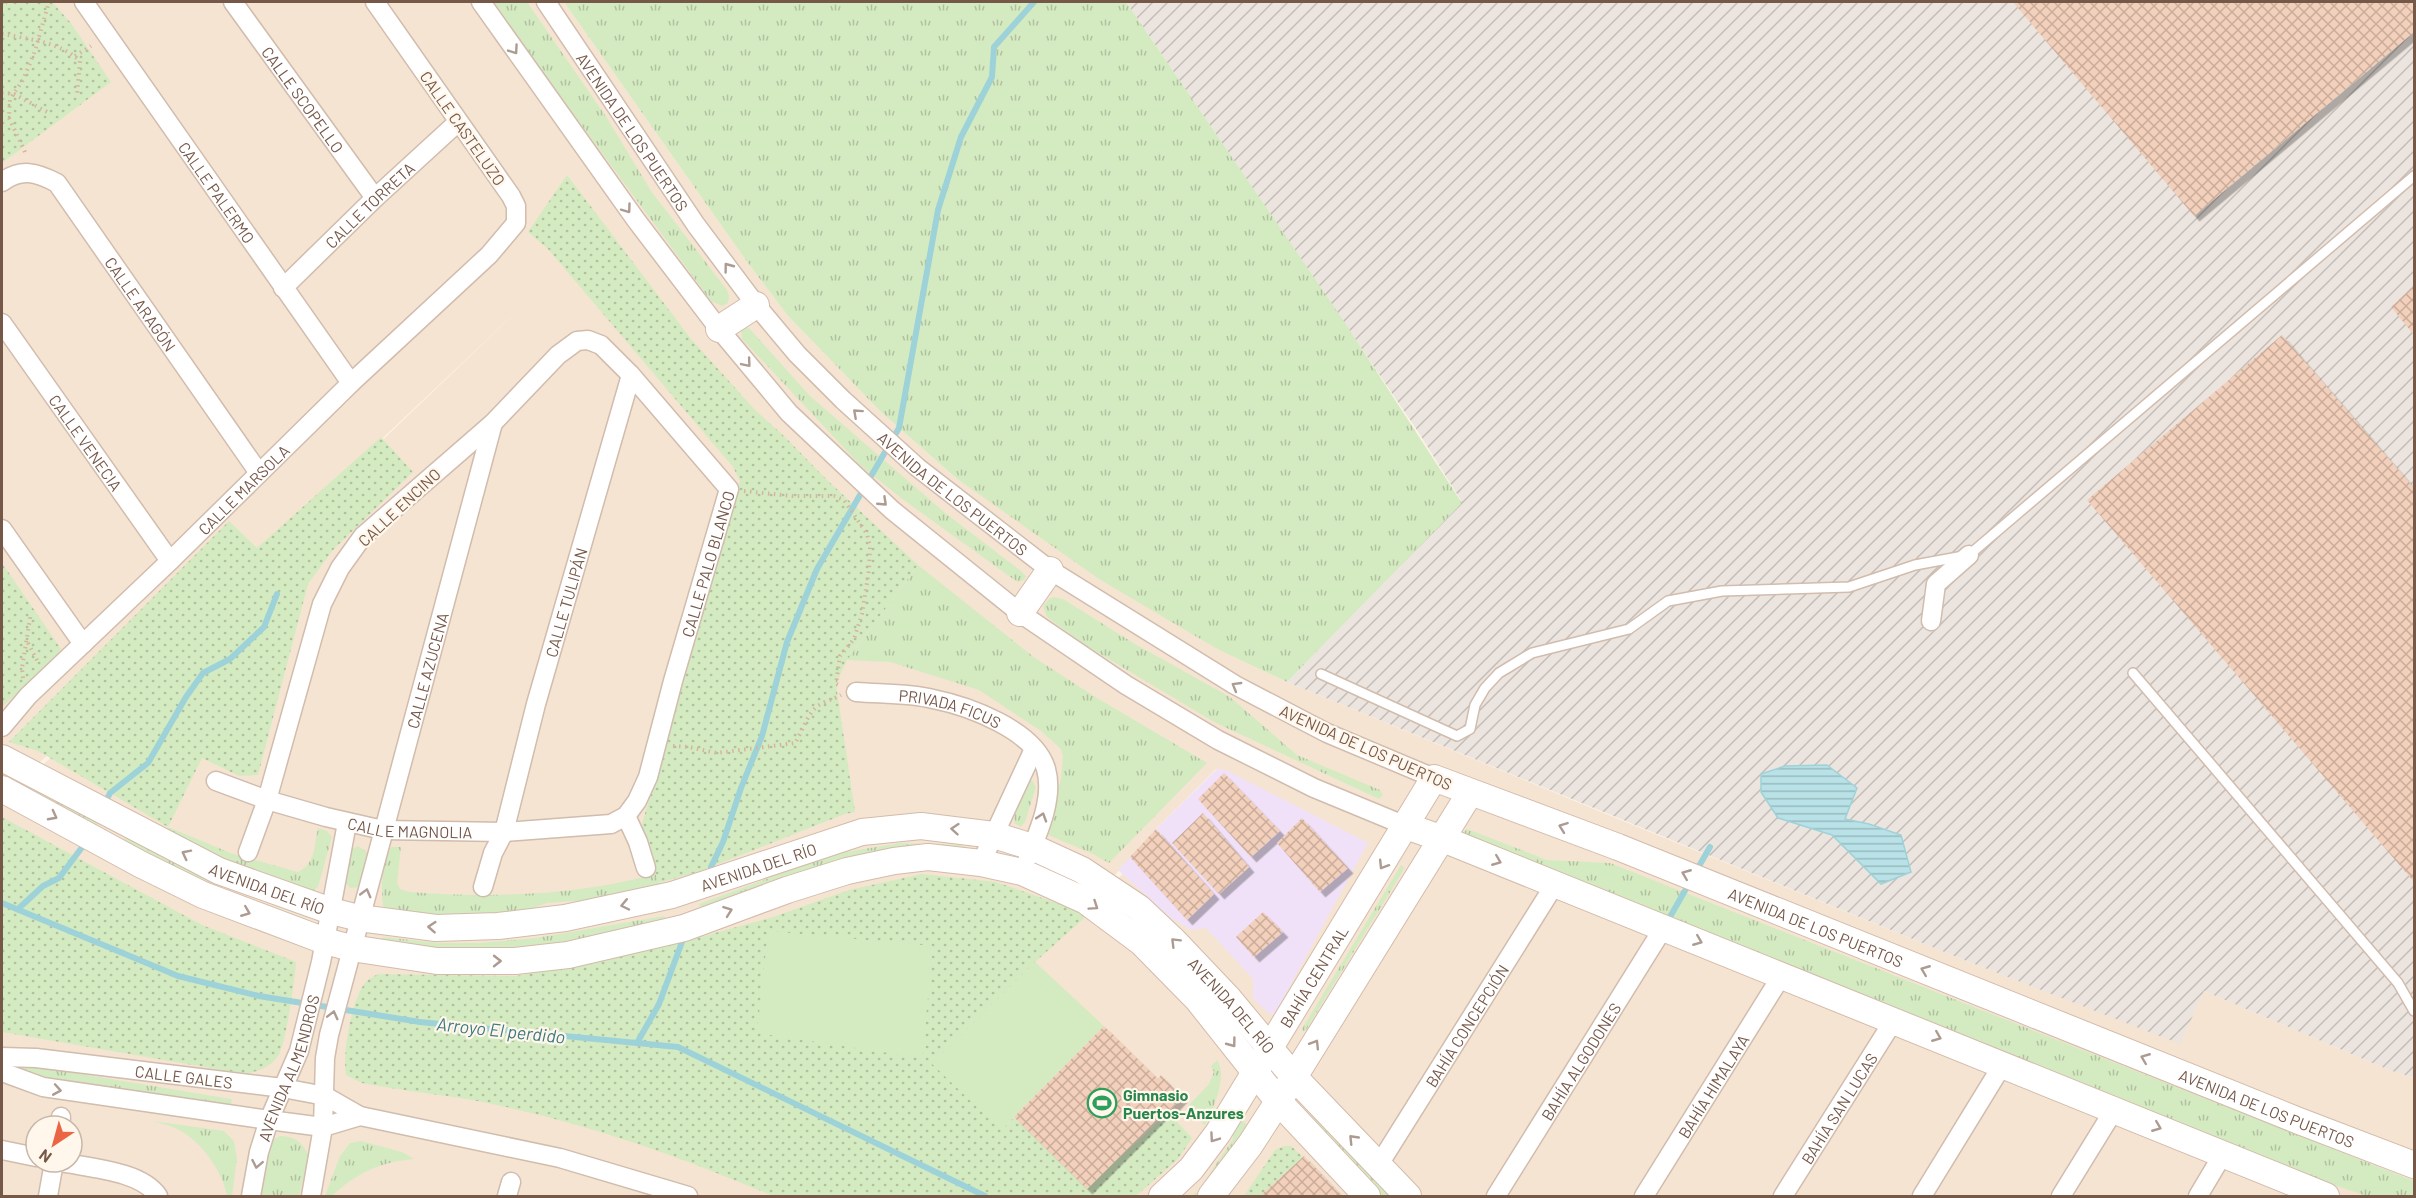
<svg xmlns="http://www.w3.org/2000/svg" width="2416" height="1198" font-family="Barlow,sans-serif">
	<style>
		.residential { fill: #f5e4d2; fill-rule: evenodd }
		.industrial { fill: url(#industrial-furrows) }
		.education { fill: #f0e1f9 }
		.grass { fill: url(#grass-tufts) }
		.park { fill: url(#park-dots) }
		.pitch { fill: #d4ebc2 }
		.water { fill: url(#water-rules); stroke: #9ed2d9; stroke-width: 1.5 }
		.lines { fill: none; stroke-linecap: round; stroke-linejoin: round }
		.stream { stroke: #9ed2d9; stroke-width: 6 }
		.building { fill: url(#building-cross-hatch); filter: url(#shadow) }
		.lane-casing { stroke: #d1bcad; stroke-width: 12 }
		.street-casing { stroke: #d1bcad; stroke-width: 21 }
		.secondary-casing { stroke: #d4bbaa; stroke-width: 28 }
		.path { stroke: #d8b39e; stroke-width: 4; stroke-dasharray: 1.5 4.5; stroke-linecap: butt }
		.lane { stroke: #fff; stroke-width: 9 }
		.street { stroke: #fff; stroke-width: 18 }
		.secondary { stroke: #fff; stroke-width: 26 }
		.oneway { stroke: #ad9b92 }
		.labels { text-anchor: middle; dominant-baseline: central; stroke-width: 4.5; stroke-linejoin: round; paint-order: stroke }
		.street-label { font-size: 16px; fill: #765849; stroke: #fff7eb }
		.leisure-label { font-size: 16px; font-weight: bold; fill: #27864d; stroke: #fff7eb; text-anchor: start }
		.water-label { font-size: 18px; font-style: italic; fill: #3f7a83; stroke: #fff7eb }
	</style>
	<defs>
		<pattern id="industrial-furrows" width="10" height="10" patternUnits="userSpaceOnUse" patternTransform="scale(1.5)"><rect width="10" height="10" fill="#ece5df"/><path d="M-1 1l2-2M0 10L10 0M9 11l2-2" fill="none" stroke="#c4bcb7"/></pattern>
		<pattern id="grass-tufts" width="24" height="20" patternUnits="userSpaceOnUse" patternTransform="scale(1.5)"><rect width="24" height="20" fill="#d4ebc2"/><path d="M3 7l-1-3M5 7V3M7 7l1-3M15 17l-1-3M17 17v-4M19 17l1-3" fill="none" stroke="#b1c1a0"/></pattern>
		<pattern id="park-dots" width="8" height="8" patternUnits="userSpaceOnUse" patternTransform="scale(1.5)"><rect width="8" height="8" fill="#d4ebc2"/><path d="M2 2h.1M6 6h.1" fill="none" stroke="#b1c1a0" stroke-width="1.8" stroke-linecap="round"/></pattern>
		<pattern id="water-rules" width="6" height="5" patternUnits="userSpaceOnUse" patternTransform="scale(1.5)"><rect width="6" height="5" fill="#b8e2e7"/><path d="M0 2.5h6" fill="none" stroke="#9ababd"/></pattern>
		<pattern id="building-cross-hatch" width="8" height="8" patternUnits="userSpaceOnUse" patternTransform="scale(1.5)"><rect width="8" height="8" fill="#f3d0bb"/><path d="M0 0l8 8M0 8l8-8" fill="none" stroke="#c9ac9a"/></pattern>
		<filter id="shadow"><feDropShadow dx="5.5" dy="5.5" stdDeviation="0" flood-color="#0004"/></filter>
	</defs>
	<rect width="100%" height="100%" fill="#fdf3e4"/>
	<path class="residential" d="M 2,2 L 564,2 L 745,259 L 788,316 L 881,412 L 956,478 L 1219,650 L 1287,682 L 1623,821 L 1959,958 L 2179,1043 L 2204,991 L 2389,1070 L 2414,1078 L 2414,1196 L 2,1196 L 2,804 L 531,298 L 2,798 ZM 1216,769 L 1226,771 L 1066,930 L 1156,829 ZM 36,1126 L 72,1126 L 72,1162 L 36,1162 Z"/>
	<path class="industrial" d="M 1126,2 L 2414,2 L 2414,1078 L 2389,1070 L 2204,991 L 2180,1044 L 1959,958 L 1287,682 L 1462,502 L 1419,433 Z"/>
	<path class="education" d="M 1217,769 L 1226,770 L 1368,843 L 1274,1015 L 1266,1011 L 1253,998 L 1253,979 L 1206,928 L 1191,930 L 1171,918 L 1118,870 L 1156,829 Z"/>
	<g class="grass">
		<path d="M 494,2 L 527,2 L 607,118 L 651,191 L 727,290 L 729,296 L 728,303 L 722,306 L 711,301 L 526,50 Z"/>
		<path d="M 564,2 L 1126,2 L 1345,323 L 1462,503 L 1287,682 L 1219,650 L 1099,579 L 956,478 L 881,412 L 788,316 L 745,259 Z"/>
		<path d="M 745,327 L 750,329 L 810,396 L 944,512 L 1021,571 L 1026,576 L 1024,580 L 1018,582 L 1009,576 L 901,498 L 860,465 L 742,339 L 741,331 Z"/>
		<path d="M 918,565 L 1035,658 L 1097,698 L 1207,763 L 1109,863 L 1091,853 L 1048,835 L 1047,822 L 1061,779 L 1063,756 L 1060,748 L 1041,731 L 979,690 L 890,662 L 847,660 Z"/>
		<path d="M 1054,597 L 1063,599 L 1135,644 L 1230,697 L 1297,755 L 1380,790 L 1383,795 L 1379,799 L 1214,722 L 1087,646 L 1047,617 L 1043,606 L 1049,599 Z"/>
		<path d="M 1031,779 L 1036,787 L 1025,822 L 1021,827 L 1014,823 L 1015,814 Z"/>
		<path d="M 21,780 L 89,816 L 99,825 L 100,831 L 16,785 Z"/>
		<path d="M 168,827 L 233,854 L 298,872 C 316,863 314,846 318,828 L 327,831 L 332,837 L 318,887 L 312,892 L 304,893 L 163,835 Z"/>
		<path d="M 1467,829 L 1547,860 L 1610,863 L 2414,1181 L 2414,1196 L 2367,1196 L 2282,1168 L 2016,1056 L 1471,838 L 1464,832 Z"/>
		<path d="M 127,837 L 217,886 L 307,919 L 305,923 L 229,899 L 121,842 Z"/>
		<path d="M 900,843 L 960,845 L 969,848 L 968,850 L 703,910 L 699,904 L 834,854 Z"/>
		<path d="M 358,846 L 368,853 L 361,887 L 350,888 L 342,879 L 352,849 Z"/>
		<path d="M 391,847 L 401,847 L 397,883 L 400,889 L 409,892 C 492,898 574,896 656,874 L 662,892 L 616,904 L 574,901 L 547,903 L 504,918 L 472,922 L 393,914 L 383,906 C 381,889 381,861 391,847 Z"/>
		<path d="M 1401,865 L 1404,867 L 1403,871 L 1306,1030 L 1303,1032 L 1302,1029 Z"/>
		<path d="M 664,916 L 667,919 L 665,923 L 571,947 L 438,951 L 379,942 L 383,937 L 439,943 L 480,943 L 536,938 Z"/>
		<path d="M 1217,1060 C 1228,1076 1214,1104 1208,1122 L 1204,1125 L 1188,1106 L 1209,1084 L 1214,1072 L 1211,1066 Z"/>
		<path d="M 9,1062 L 231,1099 L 232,1101 L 231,1104 L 228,1105 L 133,1094 L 9,1070 Z"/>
		<path d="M 1315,1113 L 1335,1138 L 1390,1196 L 1382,1196 L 1313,1118 L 1311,1115 Z"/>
		<path d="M 153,1121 L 224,1131 L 234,1141 L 237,1158 L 232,1196 L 227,1196 C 223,1172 202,1143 181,1131 C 173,1126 162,1124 153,1121 Z"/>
		<path d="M 1243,1121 L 1251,1129 L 1203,1196 L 1191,1196 L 1198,1191 L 1233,1139 L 1232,1132 L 1237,1124 Z"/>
		<path d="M 280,1136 C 295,1136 302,1142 309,1156 L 299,1196 L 258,1196 L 270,1141 Z"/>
		<path d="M 361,1141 L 402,1152 L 414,1159 C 381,1162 356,1173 332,1196 L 325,1196 L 340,1156 L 350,1143 Z"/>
	</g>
	<g class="park">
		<path d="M 2,2 L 52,2 L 70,22 L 111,82 L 2,163 Z"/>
		<path d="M 567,175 L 691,339 L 755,410 L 785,437 L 826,479 L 918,565 L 847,660 L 836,684 L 855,812 L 845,814 L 698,872 L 658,883 L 642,824 L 740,481 L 733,467 L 548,249 L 528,232 Z"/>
		<path d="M 381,437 L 413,472 L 333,550 L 308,584 L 258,775 L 239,776 L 202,758 L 168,827 L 38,751 L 9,742 L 229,521 L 257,548 Z"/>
		<path d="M 2,563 L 61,649 L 57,655 L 2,707 Z"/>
		<path d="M 2,817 L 202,925 L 296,962 C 295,979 286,1044 278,1056 C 270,1068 258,1071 245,1074 L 2,1032 Z"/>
		<path d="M 922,874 L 996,882 L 1089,914 L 1035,962 L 933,1064 L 1002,1129 L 1014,1117 L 1087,1189 L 1168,1112 L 1192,1138 L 1178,1159 L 1136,1196 L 773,1196 C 684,1158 592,1125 497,1105 C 452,1095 407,1092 362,1083 L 346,1075 C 342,1055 352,991 369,979 C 372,977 375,976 378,974 L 516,976 L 682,942 L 773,917 L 849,890 Z"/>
		<path d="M 1284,1146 L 1291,1146 L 1303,1157 L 1260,1196 L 1244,1196 L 1275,1150 Z"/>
	</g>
	<g class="pitch">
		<path d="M 768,931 L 933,946 L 922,1058 L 757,1033 Z"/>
		<path d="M 1035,962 L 1104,1026 L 1001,1130 L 932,1064 Z"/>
	</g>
	<path class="water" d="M 1827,765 L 1857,788 L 1845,819 L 1869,824 L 1901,835 L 1911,872 L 1881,884 L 1832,835 L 1778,818 L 1761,792 L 1761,774 L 1785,766 Z"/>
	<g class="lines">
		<g class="stream">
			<path d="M 105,803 L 110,793 L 148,763 L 186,697 L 203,673 L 230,659 L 264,627 L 277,594"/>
			<path d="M 711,867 L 723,842 L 741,788 L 762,736 L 787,642 L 817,569 L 899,428 L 938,210 L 961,137 L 992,77 L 994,47 L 1034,2"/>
			<path d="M 1695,873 L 1710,847"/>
			<path d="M 2,903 L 178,976 L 259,996 L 420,1022 L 678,1047 L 985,1196"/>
			<path d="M 18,909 L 43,886 L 59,878 L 86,842"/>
			<path d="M 1667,922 L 1690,882"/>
			<path d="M 637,1043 L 659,1004 L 682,942"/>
		</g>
	</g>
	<g class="building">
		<path d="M 2013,2 L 2414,2 L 2414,32 L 2194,216 Z"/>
		<path d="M 2414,286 L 2414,335 L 2391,307 Z"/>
		<path d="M 2282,335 L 2414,488 L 2414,882 L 2087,500 Z"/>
		<path d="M 1224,773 L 1280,831 L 1251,857 L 1198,799 Z"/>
		<path d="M 1203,813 L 1249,867 L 1219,894 L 1172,843 Z"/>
		<path d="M 1302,818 L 1348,868 L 1320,892 L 1277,843 Z"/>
		<path d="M 1156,829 L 1214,894 L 1187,920 L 1130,857 Z"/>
		<path d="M 1263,912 L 1283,932 L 1254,957 L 1236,937 Z"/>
		<path d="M 1104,1026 L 1158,1079 L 1161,1075 L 1182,1097 L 1168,1112 L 1166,1110 L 1087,1189 L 1014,1117 Z"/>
		<path d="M 1304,1156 L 1342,1196 L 1260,1196 L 1303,1157 Z"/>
	</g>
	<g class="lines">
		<g class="lane-casing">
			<g id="lane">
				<path d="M 2133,673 L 2398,983 L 2414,1011"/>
				<path d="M 1321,674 L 1457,736 L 1470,729 L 1475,705 L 1485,688 L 1499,673 L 1532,653 L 1629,629 L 1668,601 L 1722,591 L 1849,587 L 1915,565 L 1969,555 L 2414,176"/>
			</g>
		</g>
		<g class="street-casing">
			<g id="street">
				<path id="s1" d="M 84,2 L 351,383"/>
				<path id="s2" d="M 233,2 L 375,198"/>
				<path d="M 481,2 L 636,220 L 719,329 L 789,413 L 892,510 L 1020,613 L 1126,685 L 1218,740 L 1314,788 L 1406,826"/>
				<path id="s3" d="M 546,2 L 696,225 L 756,305 L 797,354 L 843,400 L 917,467 L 1050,570 L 1235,685 L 1327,733 L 1434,778"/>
				<path id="s4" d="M 2,182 C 21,168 36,172 57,183 L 259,473"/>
				<path id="s5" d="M 283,288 L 375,198 L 458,122"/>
				<path id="s6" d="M 2,323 L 170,561"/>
				<path d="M 2,529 L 83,644"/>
				<path d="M 1931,621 L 1936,584 L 1969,555"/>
				<path id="s7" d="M 856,692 C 881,694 909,693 933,699 C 968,706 1035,730 1046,769 C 1054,797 1039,831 1028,857"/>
				<path id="s8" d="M 2,727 L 28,696 L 170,561 L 351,383 L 489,255 L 516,223 L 516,206 L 511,196 L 375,2"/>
				<path id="s9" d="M 216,781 L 267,800 L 326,817 L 383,830 L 504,832 L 611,824 L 626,816 L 637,801 L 648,777 L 673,681 L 729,489 L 631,375 L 601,345 L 588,340 L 577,341 L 558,355 L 493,423 L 363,536 L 340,568 L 322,604 L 267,800 L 248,852"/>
				<path d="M 626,816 L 638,842 L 646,868"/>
				<path d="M 981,863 L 1034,749"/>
				<path id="s10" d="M 483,887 L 493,853 L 504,832 L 536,704 L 631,375"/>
				<path id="s11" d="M 2,1057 L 36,1058 L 283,1088 L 325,1096 L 360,1116 L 560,1158 L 688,1196"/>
				<path d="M 2,1072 L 43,1087 L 269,1120 L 323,1127 L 360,1116"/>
				<path d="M 60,1126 L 61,1117"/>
				<path d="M 2,1150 L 36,1157"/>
				<path d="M 61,1162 C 90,1168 141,1171 158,1196"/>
				<path id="s12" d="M 1378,1166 L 1555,884"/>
				<path d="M 48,1196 L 54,1162"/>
				<path id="s13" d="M 251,1196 L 259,1152 L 269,1120 L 299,1051 L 321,962 L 347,823"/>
				<path id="s14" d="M 311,1196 L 323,1127 L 325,1058 L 329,1035 L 493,423"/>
				<path d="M 507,1196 L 511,1182"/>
				<path id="s15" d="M 1496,1196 L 1664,927"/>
				<path id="s16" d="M 1644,1196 L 1782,975"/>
				<path id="s17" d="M 1783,1196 L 1894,1020"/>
				<path d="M 1922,1196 L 2003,1064"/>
				<path d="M 2061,1196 L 2114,1110"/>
				<path d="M 2198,1196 L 2223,1154"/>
			</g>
		</g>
		<g class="secondary-casing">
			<g id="secondary">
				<path d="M 719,329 L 756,305"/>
				<path d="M 1020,613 L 1050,570"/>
				<path id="s18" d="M 2,758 L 219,871 L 331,911 L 359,918 L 436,928 L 498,926 L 565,918 L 672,895 L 862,832 L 921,826 L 994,835 L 1032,847 L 1082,870 L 1139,908 L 1174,941 L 1229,999 L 1294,1077 L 1408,1196"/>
				<path d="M 2,789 L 140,864 L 203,895 L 325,941 L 351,948 L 437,961 L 515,961 L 568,955 L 684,928 L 787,890 L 847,871 L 894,861 L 928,857 L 981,863 L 1022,872 L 1086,901 L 1141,942 L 1198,1000 L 1278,1101 L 1367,1196"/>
				<path d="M 1406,826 L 1443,839 L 2326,1196"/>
				<path id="s19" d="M 1162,1196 L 1191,1169 L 1218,1133 L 1434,778 L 1618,847 L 2299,1121 L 2414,1165"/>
				<path d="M 1211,1196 L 1250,1145 L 1294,1077 L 1470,793"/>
			</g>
		</g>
		<g class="path">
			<path d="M 5,3 L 6,2"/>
			<path d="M 2,34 C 29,39 60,42 80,61 L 77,95"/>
			<path d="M 75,56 L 91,46"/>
			<path d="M 2,93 L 14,94 L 51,114"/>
			<path d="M 25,152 L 9,118 L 10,99 L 23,80 L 35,51 L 49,2"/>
			<path d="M 744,491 L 792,496 L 834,496 L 844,500 L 867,534 L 870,547 L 869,570 L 862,614 L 854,639 L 840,656 L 836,684 L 841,686"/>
			<path d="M 28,643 L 38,662"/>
			<path d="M 23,678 L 22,668 L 31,613"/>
			<path d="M 673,746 L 689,747 L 717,753 L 795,743 C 803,731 808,709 823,703 C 829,700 834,699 841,695"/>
		</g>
		<use href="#lane" class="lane"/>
		<use href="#street" class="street"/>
		<use href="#secondary" class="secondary"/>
	</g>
	<defs><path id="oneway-chevron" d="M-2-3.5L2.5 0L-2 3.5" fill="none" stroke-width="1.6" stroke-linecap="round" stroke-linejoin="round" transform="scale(1.5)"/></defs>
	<g class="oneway">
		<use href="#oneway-chevron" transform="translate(514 50) rotate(55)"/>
		<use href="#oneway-chevron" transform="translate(627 209) rotate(54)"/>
		<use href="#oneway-chevron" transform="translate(728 267) rotate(-127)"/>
		<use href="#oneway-chevron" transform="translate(747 363) rotate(50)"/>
		<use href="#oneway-chevron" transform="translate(857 413) rotate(-138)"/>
		<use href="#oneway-chevron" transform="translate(883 502) rotate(43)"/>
		<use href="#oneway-chevron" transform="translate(1236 686) rotate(-150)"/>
		<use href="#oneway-chevron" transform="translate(53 816) rotate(28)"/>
		<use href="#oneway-chevron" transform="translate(1042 817) rotate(-72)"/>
		<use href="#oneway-chevron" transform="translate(1563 827) rotate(-160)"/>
		<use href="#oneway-chevron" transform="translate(955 829) rotate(-175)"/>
		<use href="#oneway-chevron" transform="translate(186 854) rotate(-153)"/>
		<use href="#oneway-chevron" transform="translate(1497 861) rotate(22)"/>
		<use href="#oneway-chevron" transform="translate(1383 865) rotate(122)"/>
		<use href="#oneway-chevron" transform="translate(1686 874) rotate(-158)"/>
		<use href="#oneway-chevron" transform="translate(366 893) rotate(-75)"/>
		<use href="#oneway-chevron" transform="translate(625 905) rotate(168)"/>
		<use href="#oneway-chevron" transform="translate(1094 906) rotate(34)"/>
		<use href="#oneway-chevron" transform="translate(728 911) rotate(-20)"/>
		<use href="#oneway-chevron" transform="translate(246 912) rotate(22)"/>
		<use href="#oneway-chevron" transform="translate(432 927) rotate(-176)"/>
		<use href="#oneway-chevron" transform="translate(1698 941) rotate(22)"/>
		<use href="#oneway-chevron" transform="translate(1175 942) rotate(-135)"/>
		<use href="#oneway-chevron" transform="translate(497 961)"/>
		<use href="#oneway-chevron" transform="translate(1925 970) rotate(-158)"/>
		<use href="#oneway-chevron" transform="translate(333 1015) rotate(-76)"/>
		<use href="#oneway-chevron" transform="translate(1937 1037) rotate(22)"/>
		<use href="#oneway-chevron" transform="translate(1232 1043) rotate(53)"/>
		<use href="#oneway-chevron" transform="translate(1315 1044) rotate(-58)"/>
		<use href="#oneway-chevron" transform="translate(2145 1058) rotate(-158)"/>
		<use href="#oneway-chevron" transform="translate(57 1090) rotate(10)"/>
		<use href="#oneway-chevron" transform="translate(2157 1127) rotate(22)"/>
		<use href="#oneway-chevron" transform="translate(1214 1138) rotate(125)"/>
		<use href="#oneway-chevron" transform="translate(1353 1139) rotate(-134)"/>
		<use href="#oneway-chevron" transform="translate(257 1164) rotate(101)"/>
	</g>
	<defs>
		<g id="stadium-ring" transform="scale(1.5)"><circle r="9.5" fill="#fff7eb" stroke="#2e9e5b" stroke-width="1.5"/><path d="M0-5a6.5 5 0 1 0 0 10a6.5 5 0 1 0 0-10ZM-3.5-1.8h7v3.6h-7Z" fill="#2e9e5b"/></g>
	</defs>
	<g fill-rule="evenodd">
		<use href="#stadium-ring" x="1102" y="1103"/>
	</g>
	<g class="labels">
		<g class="street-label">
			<text stroke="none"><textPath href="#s2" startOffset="120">CALLE SCOPELLO</textPath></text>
			<text transform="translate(463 128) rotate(55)">CALLE CASTELUZO</text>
			<text stroke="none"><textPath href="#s3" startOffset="156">AVENIDA DE LOS PUERTOS</textPath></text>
			<text stroke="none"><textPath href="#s1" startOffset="232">CALLE PALERMO</textPath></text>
			<text stroke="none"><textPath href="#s5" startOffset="120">CALLE TORRETA</textPath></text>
			<text stroke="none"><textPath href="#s4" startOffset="206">CALLE ARAGÓN</textPath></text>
			<text stroke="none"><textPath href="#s6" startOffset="146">CALLE VENECIA</textPath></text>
			<text stroke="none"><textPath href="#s8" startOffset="339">CALLE MARSOLA</textPath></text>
			<text stroke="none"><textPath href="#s3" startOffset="642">AVENIDA DE LOS PUERTOS</textPath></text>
			<text transform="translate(399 507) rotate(-43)">CALLE ENCINO</text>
			<text stroke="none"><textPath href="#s9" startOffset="686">CALLE PALO BLANCO</textPath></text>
			<text stroke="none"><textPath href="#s10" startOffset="297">CALLE TULIPÁN</textPath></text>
			<text stroke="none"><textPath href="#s14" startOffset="540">CALLE AZUCENA</textPath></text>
			<text stroke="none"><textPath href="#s7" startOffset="96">PRIVADA FICUS</textPath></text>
			<text transform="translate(1366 747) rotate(24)">AVENIDA DE LOS PUERTOS</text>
			<text stroke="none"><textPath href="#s9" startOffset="201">CALLE MAGNOLIA</textPath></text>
			<text stroke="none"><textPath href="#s18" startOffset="800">AVENIDA DEL RÍO</textPath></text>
			<text stroke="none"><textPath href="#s18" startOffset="296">AVENIDA DEL RÍO</textPath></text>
			<text stroke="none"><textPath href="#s19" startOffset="910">AVENIDA DE LOS PUERTOS</textPath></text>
			<text stroke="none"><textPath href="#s19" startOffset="268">BAHÍA CENTRAL</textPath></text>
			<text stroke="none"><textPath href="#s18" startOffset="1340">AVENIDA DEL RÍO</textPath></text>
			<text stroke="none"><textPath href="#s12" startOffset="166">BAHÍA CONCEPCIÓN</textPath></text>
			<text stroke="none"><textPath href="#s15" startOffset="159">BAHÍA ALGODONES</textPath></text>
			<text stroke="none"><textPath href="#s13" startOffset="134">AVENIDA ALMENDROS</textPath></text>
			<text stroke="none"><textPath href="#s11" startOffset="183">CALLE GALES</textPath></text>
			<text stroke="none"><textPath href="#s16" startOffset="130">BAHÍA HIMALAYA</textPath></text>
			<text stroke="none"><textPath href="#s19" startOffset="1396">AVENIDA DE LOS PUERTOS</textPath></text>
			<text stroke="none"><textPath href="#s17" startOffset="104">BAHÍA SAN LUCAS</textPath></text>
		</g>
		<g class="leisure-label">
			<text x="1123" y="1094">Gimnasio<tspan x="1123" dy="18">Puertos-Anzures</tspan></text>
		</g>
		<g class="water-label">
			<text transform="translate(501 1030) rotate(6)">Arroyo El perdido</text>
		</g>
	</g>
	<rect width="2416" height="1198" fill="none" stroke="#765849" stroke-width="6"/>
	<g transform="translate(54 1144) rotate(216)"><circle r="28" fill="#fff7eb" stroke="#c8b7aa" stroke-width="1.5"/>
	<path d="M0-4.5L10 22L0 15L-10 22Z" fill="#eb6545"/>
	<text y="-9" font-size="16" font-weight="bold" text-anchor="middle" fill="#765849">N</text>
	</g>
</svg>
